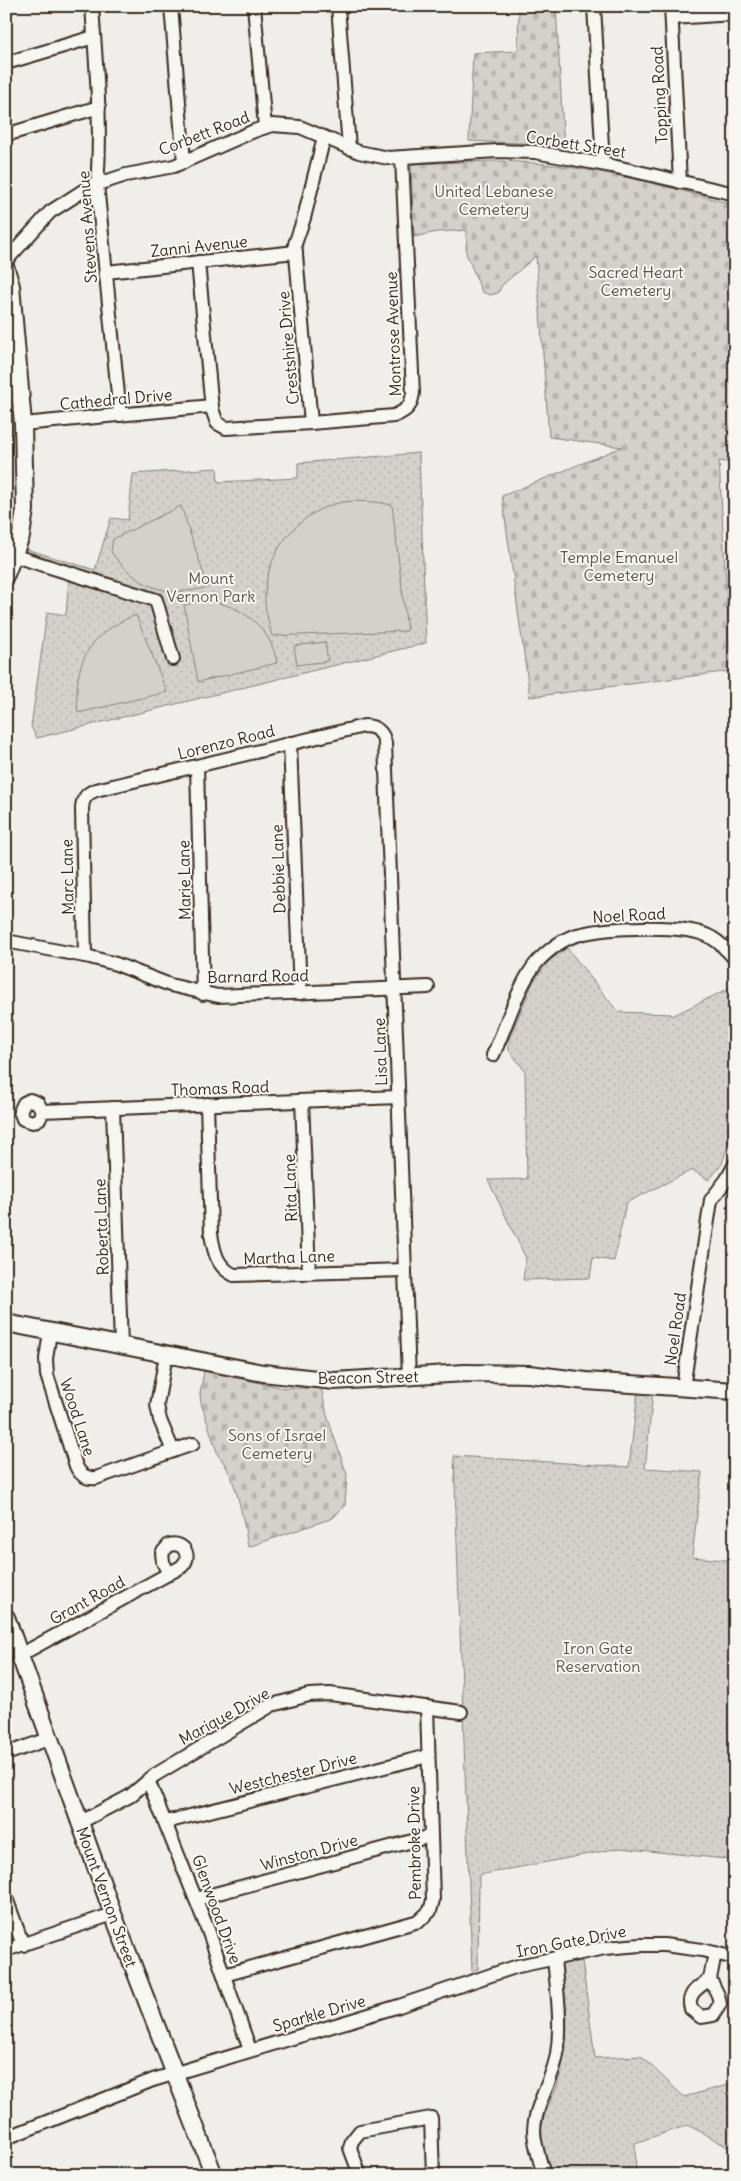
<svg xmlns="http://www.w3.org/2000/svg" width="741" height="2181" font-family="Delius,sans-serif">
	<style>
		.cemetery { fill: url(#cemetery-stones); stroke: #887e75 }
		.park { fill: url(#park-dots); stroke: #887e75 }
		.pitch { fill: #d4d1cc; stroke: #887e75 }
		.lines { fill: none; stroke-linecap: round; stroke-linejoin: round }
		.minor-casing { stroke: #3b2a1e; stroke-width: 16 }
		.major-casing { stroke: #3b2a1e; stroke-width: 20 }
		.minor { stroke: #f6f6f2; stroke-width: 12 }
		.major { stroke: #f6f6f2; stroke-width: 16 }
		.labels { text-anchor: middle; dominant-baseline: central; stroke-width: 4; stroke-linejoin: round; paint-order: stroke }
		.street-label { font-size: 16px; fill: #3b2a1e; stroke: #f6f6f2 }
		.park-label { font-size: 16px; fill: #61544a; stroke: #f6f6f2 }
	</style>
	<defs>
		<pattern id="cemetery-stones" width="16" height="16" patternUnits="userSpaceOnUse" patternTransform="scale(1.25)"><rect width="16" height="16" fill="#d4d1cc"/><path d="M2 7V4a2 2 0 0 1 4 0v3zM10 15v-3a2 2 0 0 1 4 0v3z" fill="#b7b4af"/></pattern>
		<pattern id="park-dots" width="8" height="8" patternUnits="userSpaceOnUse" patternTransform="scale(1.25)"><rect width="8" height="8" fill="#d4d1cc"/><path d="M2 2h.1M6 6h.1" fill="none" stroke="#b7b4af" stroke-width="1.8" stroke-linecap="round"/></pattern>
	</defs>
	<rect width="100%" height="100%" fill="#efeeea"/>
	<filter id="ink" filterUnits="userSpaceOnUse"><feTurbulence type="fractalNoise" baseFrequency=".02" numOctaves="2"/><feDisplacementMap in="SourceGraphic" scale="10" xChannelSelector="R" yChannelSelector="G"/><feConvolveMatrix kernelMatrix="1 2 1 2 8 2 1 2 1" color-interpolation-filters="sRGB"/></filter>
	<g filter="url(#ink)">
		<g class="cemetery">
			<path d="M 519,6 L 556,6 L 564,151 L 540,144 L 469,141 L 473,53 L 518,51 Z"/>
			<path d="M 493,161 C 576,162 655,183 735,205 L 735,463 L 719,461 L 731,671 L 530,697 L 502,496 L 622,447 L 549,437 L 536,256 L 502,285 L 498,293 L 490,295 L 482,292 L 466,253 L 467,230 L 437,232 L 414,237 L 411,164 Z"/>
			<path d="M 204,1371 L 284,1388 L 321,1388 L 328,1419 L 347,1475 L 345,1505 L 333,1518 L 248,1547 C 244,1522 236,1474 218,1455 L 201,1403 L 200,1394 Z"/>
		</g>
		<g class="park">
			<path d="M 419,453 L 426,643 L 37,738 L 31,727 L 47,612 L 66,615 L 69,578 L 19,565 L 26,549 L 95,570 L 111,518 L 128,520 L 133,474 L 217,468 L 218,482 L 298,478 L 298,463 Z"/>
			<path d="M 567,948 L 618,1012 L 671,1014 L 672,1016 L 734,986 L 729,1141 L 722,1164 L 709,1180 L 692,1170 L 626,1203 L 614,1261 L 593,1258 L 590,1278 L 523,1280 L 526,1258 L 488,1180 L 527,1179 L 525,1071 L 509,1050 L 509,1039 L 534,980 L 549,961 Z"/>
			<path d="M 638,1391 L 653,1392 L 645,1468 L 702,1472 L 692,1557 L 735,1561 L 735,1860 L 620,1848 L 479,1875 L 478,1969 L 472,1971 L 454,1456 L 629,1467 Z"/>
			<path d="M 582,1961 L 595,2058 L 641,2056 L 684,2097 L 735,2083 L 735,2151 L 688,2125 L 635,2143 L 636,2175 L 551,2175 C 548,2162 540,2147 541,2134 C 541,2116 553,2099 558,2083 C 570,2041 568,2009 561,1968 L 564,1964 Z"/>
		</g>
		<g class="pitch">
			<path d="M 352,501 L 376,502 L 392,505 L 407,631 L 272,636 C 269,623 264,608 265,594 C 267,547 305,504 352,501 Z"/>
			<path d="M 181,506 L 208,587 C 165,599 136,586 111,552 L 113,539 Z"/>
			<path d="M 200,601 C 237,601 271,625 277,663 L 198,682 L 184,605 Z"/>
			<path d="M 136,615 L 167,692 L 78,713 C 72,663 89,633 136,615 Z"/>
			<path d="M 325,642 L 328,661 L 297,665 L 294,646 Z"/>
		</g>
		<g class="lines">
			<g class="minor-casing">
				<g id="minor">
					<path d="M 92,6 C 96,66 102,125 97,184 L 120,415"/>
					<path d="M 171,6 L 184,162"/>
					<path d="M 254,6 L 265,127"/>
					<path d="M 338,6 L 349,148"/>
					<path d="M 594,6 L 603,164"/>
					<path d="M 671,6 L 680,182"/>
					<path d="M 672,18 L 734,14"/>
					<path d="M 6,63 L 94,37"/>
					<path d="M 9,134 L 99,107"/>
					<path d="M 6,261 L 50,212 L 89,187 L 126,175 L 174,166 L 254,131 L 272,125 L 300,127 L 359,152 L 388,158 L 497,151 L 535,152 L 612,166 L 735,194"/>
					<path d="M 198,262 L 212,409 L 217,423 L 226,428 L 311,423 L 295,244 L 304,218 L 324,137"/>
					<path d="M 106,272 L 296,252"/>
					<path d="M 311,423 L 394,416 C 408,410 411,406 413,393 L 402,158"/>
					<path d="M 23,424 L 212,406"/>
					<path d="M 15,556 L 156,600 L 173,659"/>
					<path d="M 290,743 L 300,993"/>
					<path d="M 197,766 L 203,994"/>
					<path d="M 6,941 L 90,957 L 116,964 L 170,985 L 218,996 L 428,987"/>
					<path d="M 85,956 L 82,809 C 82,799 87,793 96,790 L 364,726 C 376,726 383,732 385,743 L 409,1378"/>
					<path d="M 493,1055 C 506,1028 519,981 539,960 C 550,949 562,939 577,935 C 606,927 687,923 712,938 C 721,943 728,951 735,959"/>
					<path d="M 302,1101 L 309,1273"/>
					<path d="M 207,1104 L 211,1234 C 214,1252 217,1267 234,1275 L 405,1270"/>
					<path d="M 113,1108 L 121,1346"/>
					<path d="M 42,1111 L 38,1103 L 30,1100 L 24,1103 L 20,1111 L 23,1119 L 33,1122 L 40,1118 L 42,1111 L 398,1097"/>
					<path d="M 50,1332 L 46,1359 L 47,1375 L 76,1466 C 80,1475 87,1479 96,1478 L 173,1451 L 160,1420 L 157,1405 L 166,1355"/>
					<path d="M 683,1388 L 711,1200 L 727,1179 L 735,1164"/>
					<path d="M 173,1451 L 193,1444"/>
					<path d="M 20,1655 L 181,1567 C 193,1557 184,1541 169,1545 L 162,1553 L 163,1562 L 169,1574"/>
					<path d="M 6,1754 L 51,1738"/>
					<path d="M 148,1780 L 208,1930 L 250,2050"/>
					<path d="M 166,1822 L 428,1756"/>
					<path d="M 79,1823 L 130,1796 L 155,1775 L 272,1705 L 309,1695 L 330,1694 L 461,1712"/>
					<path d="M 6,1898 L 23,1945"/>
					<path d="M 196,1899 L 431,1836"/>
					<path d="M 6,1950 L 113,1914"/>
					<path d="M 224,1975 L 419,1921 L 430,1911 L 433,1900 L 427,1707"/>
					<path d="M 710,1979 C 699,1987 686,1993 691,2009 L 701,2017 L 713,2015 L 720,2004 L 718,1995 L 710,1979 L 715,1953"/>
					<path d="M 6,2138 L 153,2080 L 399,2006 L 518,1966 L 605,1948 L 640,1945 L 664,1945 L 702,1950 L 735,1958"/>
					<path d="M 360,2175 L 350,2148 L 352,2141 L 360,2131 L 431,2118 L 433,2175"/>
					<path d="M 544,2175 C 540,2160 534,2145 534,2130 C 535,2104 553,2080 557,2054 C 562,2023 557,1990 554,1959"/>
				</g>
			</g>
			<g class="major-casing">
				<g id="major">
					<path d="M 6,269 L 11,286 L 23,424 L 25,510 L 21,536 L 6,574"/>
					<path d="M 6,1323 L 263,1373 L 334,1381 L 465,1373 L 529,1374 L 586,1381 L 735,1391"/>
					<path d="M 6,1617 L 113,1914 L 214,2175"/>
				</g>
			</g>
			<use href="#minor" class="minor"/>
			<use href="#major" class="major"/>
		</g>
	</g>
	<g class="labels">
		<g class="street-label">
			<text transform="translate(659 95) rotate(-93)">Topping Road</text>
			<text transform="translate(204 133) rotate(-21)">Corbett Road</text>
			<text transform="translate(576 144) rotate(9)">Corbett Street</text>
			<text transform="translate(87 227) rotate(-94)">Stevens Avenue</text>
			<text transform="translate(199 246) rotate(-6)">Zanni Avenue</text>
			<text transform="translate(393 334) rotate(-92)">Montrose Avenue</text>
			<text transform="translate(288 348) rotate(-95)">Crestshire Drive</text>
			<text transform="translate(116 399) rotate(-5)">Cathedral Drive</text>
			<text transform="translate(226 742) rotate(-14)">Lorenzo Road</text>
			<text transform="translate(278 869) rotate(-92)">Debbie Lane</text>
			<text transform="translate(67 877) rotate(-91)">Marc Lane</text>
			<text transform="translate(184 880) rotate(-91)">Marie Lane</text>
			<text transform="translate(629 915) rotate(-3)">Noel Road</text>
			<text transform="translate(258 976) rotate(-1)">Barnard Road</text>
			<text transform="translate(380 1052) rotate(-92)">Lisa Lane</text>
			<text transform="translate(220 1088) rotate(-2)">Thomas Road</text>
			<text transform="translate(290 1188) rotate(-92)">Rita Lane</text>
			<text transform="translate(101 1227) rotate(-92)">Roberta Lane</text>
			<text transform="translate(289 1257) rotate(-2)">Martha Lane</text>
			<text transform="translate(675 1329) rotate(-82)">Noel Road</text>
			<text transform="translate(368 1377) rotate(-1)">Beacon Street</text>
			<text transform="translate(78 1417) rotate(72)">Wood Lane</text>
			<text transform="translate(87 1600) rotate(-29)">Grant Road</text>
			<text transform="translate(224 1716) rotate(-29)">Marique Drive</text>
			<text transform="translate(293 1773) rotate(-14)">Westchester Drive</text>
			<text transform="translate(414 1843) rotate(-91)">Pembroke Drive</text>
			<text transform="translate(309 1852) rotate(-15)">Winston Drive</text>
			<text transform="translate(107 1897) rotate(70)">Mount Vernon Street</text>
			<text transform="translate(217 1909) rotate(70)">Glenwood Drive</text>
			<text transform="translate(571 1941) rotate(-11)">Iron Gate Drive</text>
			<text transform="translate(319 2013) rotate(-16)">Sparkle Drive</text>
		</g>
		<g class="park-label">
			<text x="494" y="191">United Lebanese<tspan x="494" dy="18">Cemetery</tspan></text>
			<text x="636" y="272">Sacred Heart<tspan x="636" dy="18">Cemetery</tspan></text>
			<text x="619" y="557">Temple Emanuel<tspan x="619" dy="18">Cemetery</tspan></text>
			<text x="211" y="578">Mount<tspan x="211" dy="18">Vernon Park</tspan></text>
			<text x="277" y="1435">Sons of Israel<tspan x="277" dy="18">Cemetery</tspan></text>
			<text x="598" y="1648">Iron Gate<tspan x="598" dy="18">Reservation</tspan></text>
		</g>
	</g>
	<rect width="741" height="2181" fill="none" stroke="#f6f6f2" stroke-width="25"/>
	<rect x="12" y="12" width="716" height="2156" fill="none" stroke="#3b2a1e" stroke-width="2" filter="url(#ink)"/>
</svg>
